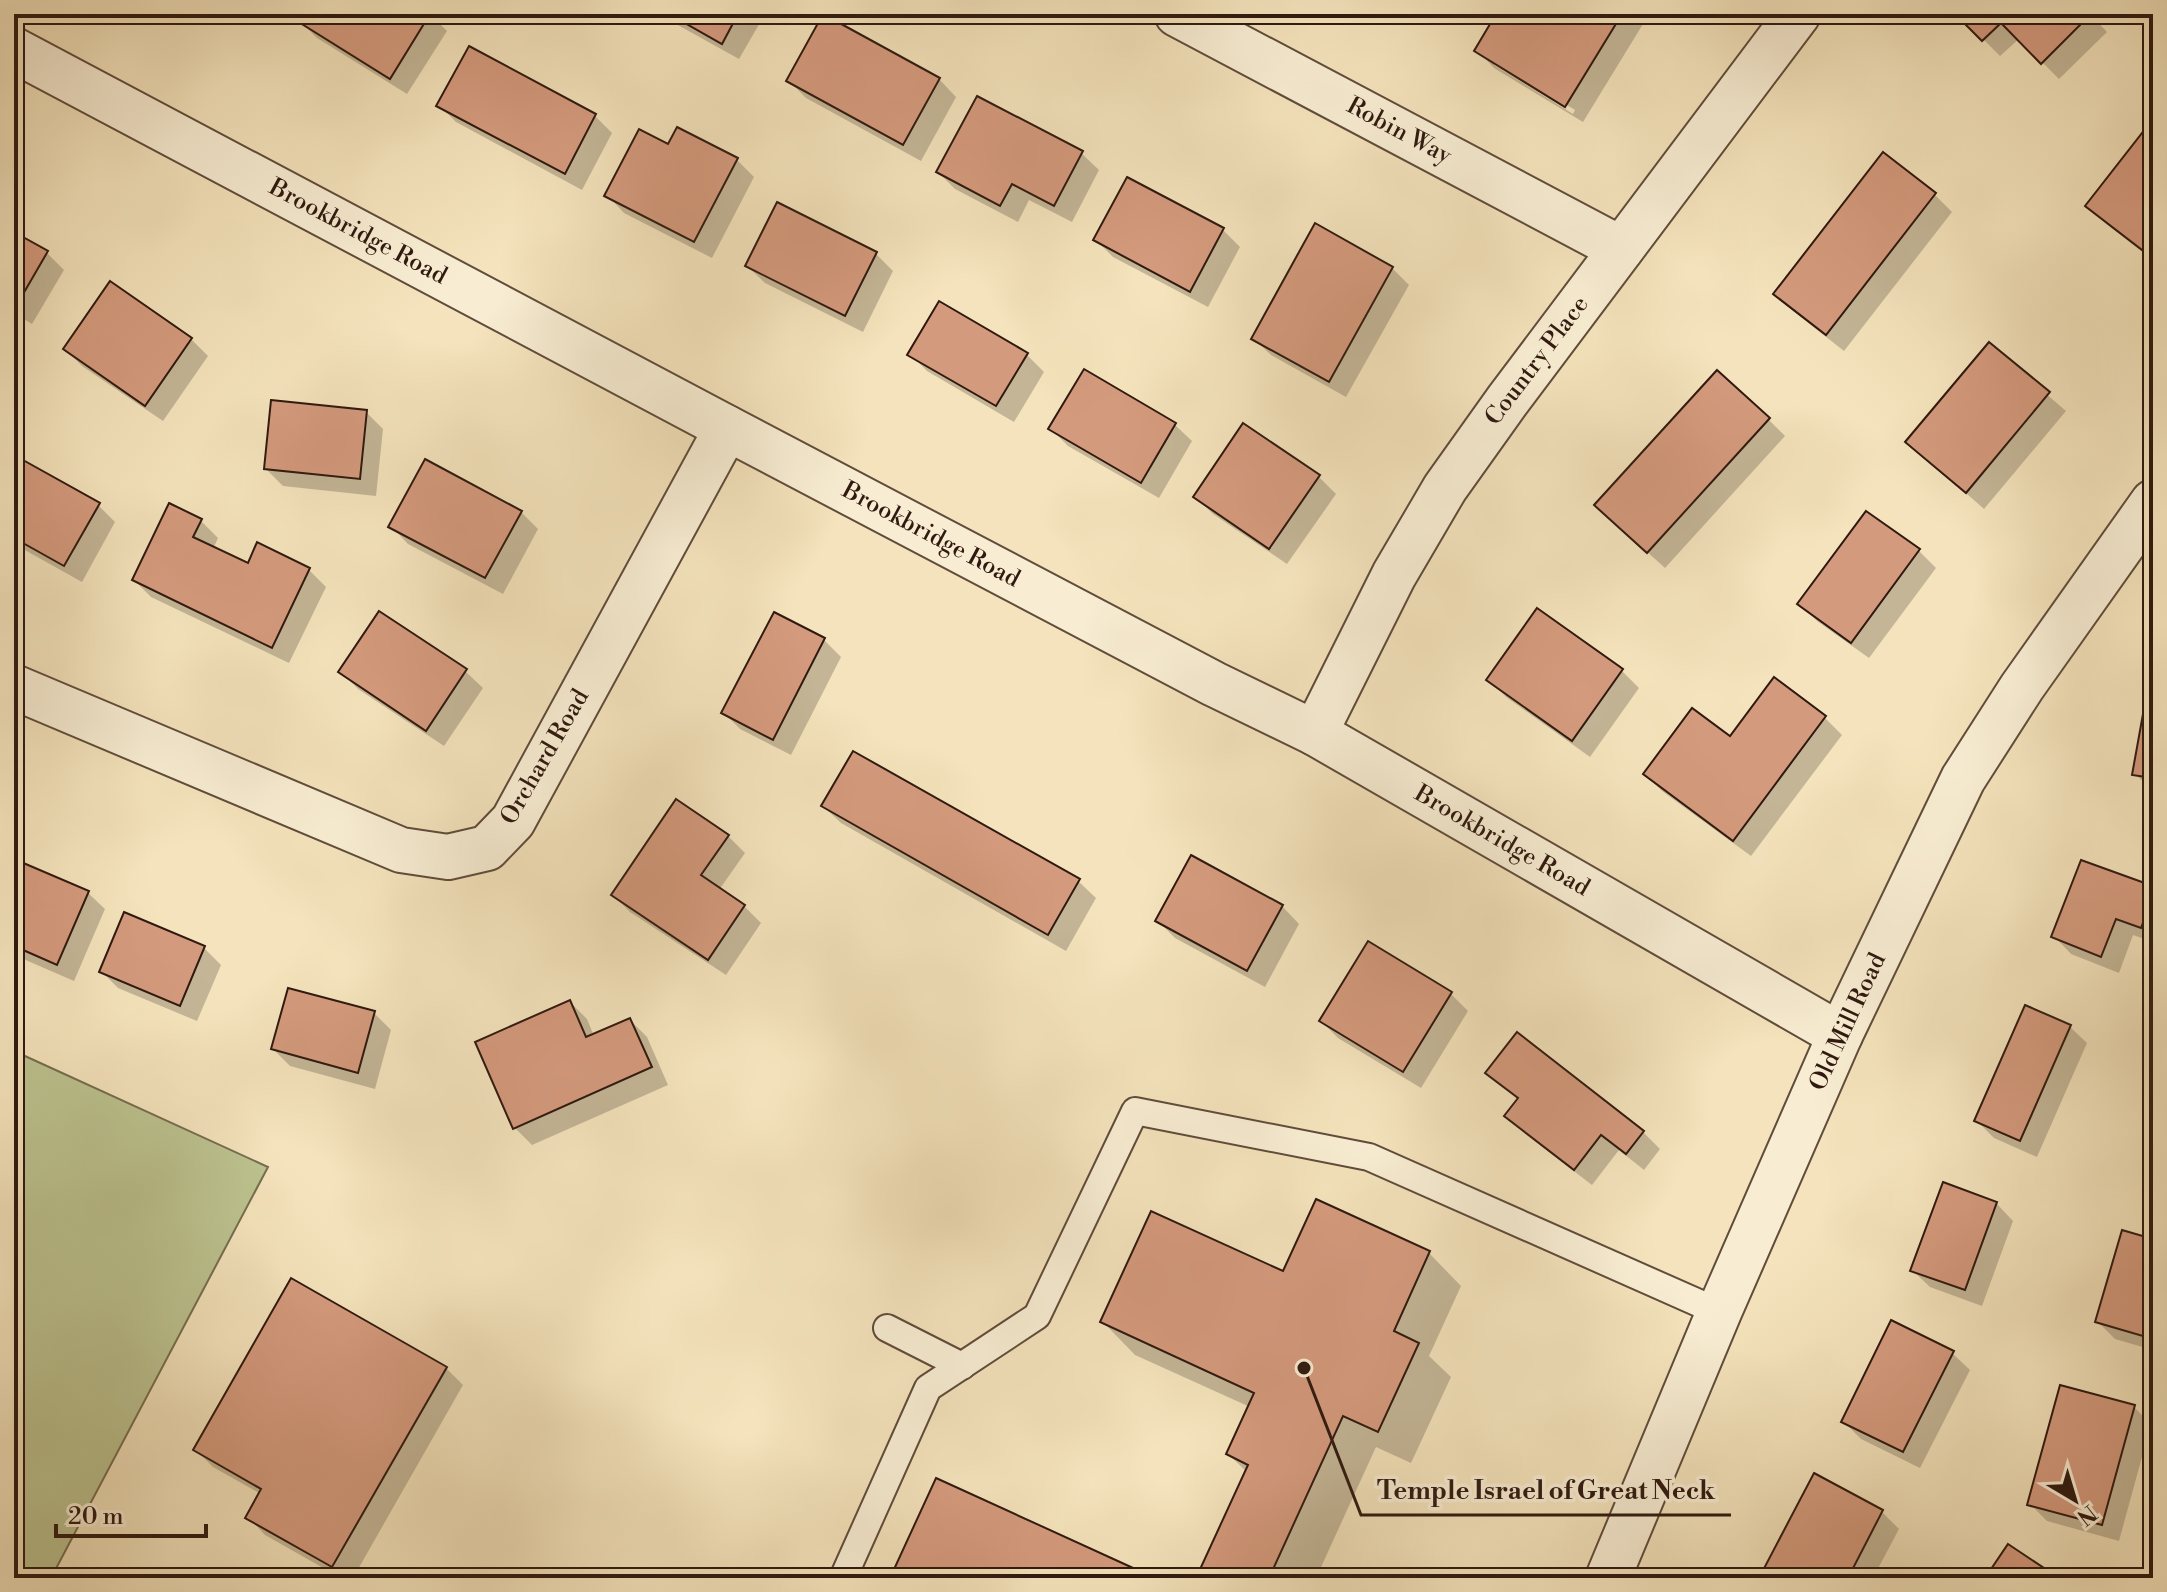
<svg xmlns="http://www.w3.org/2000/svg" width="2167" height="1592" font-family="'Libre Bodoni',serif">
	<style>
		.green { fill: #bcc390; stroke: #766e50; stroke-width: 2 }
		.shadow { fill: #0003; fill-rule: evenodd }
		.building { fill: #d49a7d; stroke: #2f1910; stroke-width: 2 }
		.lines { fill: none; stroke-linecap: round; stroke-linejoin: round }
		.service-casing { stroke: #604c3b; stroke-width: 30 }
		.minor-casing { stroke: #604c3b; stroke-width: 48 }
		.tertiary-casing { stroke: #604c3b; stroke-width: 48 }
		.service { stroke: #f8edd3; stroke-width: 26 }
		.minor { stroke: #f8edd3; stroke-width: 44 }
		.tertiary { stroke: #f8edd3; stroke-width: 44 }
		.labels { text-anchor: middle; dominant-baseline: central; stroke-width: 7; stroke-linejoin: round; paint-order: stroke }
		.street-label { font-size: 24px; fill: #2f1910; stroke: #f8edd3 }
		.leader { fill: none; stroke: #2f1910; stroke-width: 3 }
		.callout-dot { fill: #2f1910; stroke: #f8edd3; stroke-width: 3 }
		.callout-label { font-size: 26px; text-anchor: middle; font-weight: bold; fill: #2f1910; stroke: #f8edd3; stroke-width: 7; stroke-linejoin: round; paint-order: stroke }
	</style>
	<rect width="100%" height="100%" fill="#f4e3bc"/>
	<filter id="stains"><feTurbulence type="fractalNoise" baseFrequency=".0025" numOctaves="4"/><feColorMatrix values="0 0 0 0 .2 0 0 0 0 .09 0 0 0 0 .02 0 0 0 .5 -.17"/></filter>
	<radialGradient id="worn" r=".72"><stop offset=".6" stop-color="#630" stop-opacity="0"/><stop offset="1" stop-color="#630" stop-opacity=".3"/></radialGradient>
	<path class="green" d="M 14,1051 L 268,1167 L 51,1578 L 14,1578 Z"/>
	<g class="shadow">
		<path d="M 304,14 L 430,14 L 447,31 L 407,94 L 317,38 L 300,21 Z"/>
		<path d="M 658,14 L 765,14 L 739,59 Z"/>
		<path d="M 1499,14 L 1633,14 L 1643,24 L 1583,122 L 1494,68 L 1477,50 ZM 1494,60 L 1575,110 L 1573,114 L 1494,65 Z"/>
		<path d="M 1958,14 L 2090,14 L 2107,32 L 2059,79 L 2019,39 L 2000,56 Z"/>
		<path d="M 470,49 L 595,116 L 612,133 L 582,190 L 456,122 L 439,105 Z"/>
		<path d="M 939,79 L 956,97 L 921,161 L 806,98 L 789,81 Z"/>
		<path d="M 2153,122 L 2153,260 L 2105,223 L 2088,206 Z"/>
		<path d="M 678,129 L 737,160 L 754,177 L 712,258 L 624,213 L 607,195 L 669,147 Z"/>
		<path d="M 1081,153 L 1099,170 L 1072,222 L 1029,200 L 1018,222 L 955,189 L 938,172 Z"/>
		<path d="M 1883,155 L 1935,195 L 1952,212 L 1844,351 L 1792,310 L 1775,293 Z"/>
		<path d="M 1223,230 L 1240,247 L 1208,307 L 1113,257 L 1096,240 Z"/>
		<path d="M 14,234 L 47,253 L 64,270 L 32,324 L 14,313 Z"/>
		<path d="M 876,254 L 893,271 L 863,332 L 765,283 L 747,266 Z"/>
		<path d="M 1392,268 L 1409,285 L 1346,397 L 1271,355 L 1253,338 Z"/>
		<path d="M 191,339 L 208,356 L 163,421 L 82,366 L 65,349 Z"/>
		<path d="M 1989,345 L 2066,411 L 1984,509 L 1908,442 Z"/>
		<path d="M 910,354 L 1026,354 L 1044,372 L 1014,422 L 927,371 Z"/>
		<path d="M 366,412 L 383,429 L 376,496 L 283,486 L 266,469 Z"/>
		<path d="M 1768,419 L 1785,436 L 1665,568 L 1614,522 Z"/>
		<path d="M 1174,424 L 1192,441 L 1159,498 L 1068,446 L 1051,429 Z"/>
		<path d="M 1244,426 L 1319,477 L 1336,494 L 1287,564 L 1213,514 L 1196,497 Z"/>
		<path d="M 14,457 L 98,505 L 115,522 L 82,582 L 14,544 Z"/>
		<path d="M 521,512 L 538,529 L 503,594 L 408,544 L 391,526 Z"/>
		<path d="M 1867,514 L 1919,551 L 1936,568 L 1869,658 L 1817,621 L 1800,604 Z"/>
		<path d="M 201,521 L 218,538 L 213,549 L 249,566 L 309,570 L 326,587 L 289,663 L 151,597 L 134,580 Z"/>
		<path d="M 775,614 L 824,640 L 841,657 L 791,755 L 740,729 L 723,712 Z"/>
		<path d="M 465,671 L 483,688 L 444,746 L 358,689 L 341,672 Z"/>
		<path d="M 1622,671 L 1639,688 L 1590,757 L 1506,697 L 1489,679 Z"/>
		<path d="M 2153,671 L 2153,791 L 2135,774 Z"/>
		<path d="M 1774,679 L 1825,718 L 1842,735 L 1751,856 L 1662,791 L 1645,774 L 1730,739 Z"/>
		<path d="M 823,806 L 1078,881 L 1096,898 L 1066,951 L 841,823 Z"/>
		<path d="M 728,836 L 745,853 L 719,890 L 744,906 L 761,923 L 726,975 L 630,912 L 613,895 Z"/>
		<path d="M 14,862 L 87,892 L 105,909 L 74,981 L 14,955 Z"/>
		<path d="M 2153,889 L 2153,942 L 2133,935 L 2119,973 L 2071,954 L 2054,936 Z"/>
		<path d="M 1282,906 L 1299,924 L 1265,987 L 1175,938 L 1158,921 Z"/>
		<path d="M 1369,944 L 1451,994 L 1468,1011 L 1421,1088 L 1338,1038 L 1321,1021 Z"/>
		<path d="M 204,948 L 221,965 L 197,1021 L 118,988 L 101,971 Z"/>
		<path d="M 570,1002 L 587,1019 L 594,1036 L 630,1020 L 647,1037 L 668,1085 L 532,1145 L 515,1128 Z"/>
		<path d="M 374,1013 L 391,1030 L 375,1089 L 290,1066 L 273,1049 Z"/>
		<path d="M 2069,1026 L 2087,1043 L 2037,1157 L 1994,1138 L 1977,1121 Z"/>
		<path d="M 1488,1072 L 1643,1132 L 1660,1149 L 1644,1170 L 1619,1150 L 1592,1185 L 1524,1133 L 1507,1116 L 1519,1100 Z"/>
		<path d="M 1996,1203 L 2013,1221 L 1982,1306 L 1930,1287 L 1912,1270 Z"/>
		<path d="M 2153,1241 L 2153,1350 L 2115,1339 L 2098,1322 Z"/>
		<path d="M 1429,1253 L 1461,1286 L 1429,1356 L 1451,1377 L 1411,1463 L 1376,1447 L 1316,1578 L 1198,1578 L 1247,1472 L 1228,1454 L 1250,1407 L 1135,1355 L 1103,1322 L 1284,1274 Z"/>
		<path d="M 1952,1353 L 1970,1370 L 1920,1468 L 1861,1439 L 1844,1422 Z"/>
		<path d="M 446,1368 L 463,1385 L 353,1578 L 341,1578 L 265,1535 L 248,1517 L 261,1494 L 213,1467 L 196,1450 Z"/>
		<path d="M 2134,1407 L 2151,1424 L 2119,1541 L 2047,1521 L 2030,1504 Z"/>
		<path d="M 1814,1476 L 1882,1512 L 1899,1529 L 1873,1578 L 1761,1578 Z"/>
	</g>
	<g class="building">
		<path d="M 302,14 L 430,14 L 390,79 L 297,21 Z"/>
		<path d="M 669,14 L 738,14 L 722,44 Z"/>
		<path d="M 823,14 L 940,78 L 903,145 L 786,81 Z"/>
		<path d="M 1496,14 L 1622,14 L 1565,107 L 1474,51 Z"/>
		<path d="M 1955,14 L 2091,14 L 2041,64 L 2001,23 L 1982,41 Z"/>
		<path d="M 469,46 L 596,114 L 565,174 L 436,106 Z"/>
		<path d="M 977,96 L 1083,151 L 1054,206 L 1012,184 L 1000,206 L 936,172 Z"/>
		<path d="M 2153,119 L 2153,244 L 2146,253 L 2085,206 Z"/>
		<path d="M 677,127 L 738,158 L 694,242 L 604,196 L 639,129 L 668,144 Z"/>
		<path d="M 1883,152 L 1936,193 L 1826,335 L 1773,294 Z"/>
		<path d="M 1127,177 L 1224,228 L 1190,292 L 1093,240 Z"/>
		<path d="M 777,202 L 877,252 L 845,316 L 745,266 Z"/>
		<path d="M 1315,223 L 1393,267 L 1329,382 L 1251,339 Z"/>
		<path d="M 14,232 L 48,251 L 15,308 L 14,308 Z"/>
		<path d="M 110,281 L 192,338 L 145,406 L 63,349 Z"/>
		<path d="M 939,301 L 1028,353 L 996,406 L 907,355 Z"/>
		<path d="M 1989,342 L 2050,392 L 1966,493 L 1905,442 Z"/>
		<path d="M 1084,369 L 1176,423 L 1141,483 L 1048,429 Z"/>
		<path d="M 1717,370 L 1770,418 L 1647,553 L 1594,505 Z"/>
		<path d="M 271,400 L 367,410 L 360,479 L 264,469 Z"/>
		<path d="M 1243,423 L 1320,475 L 1269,549 L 1193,497 Z"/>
		<path d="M 14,455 L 100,503 L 64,566 L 14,538 Z"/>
		<path d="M 425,459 L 522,511 L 485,578 L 388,527 Z"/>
		<path d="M 169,503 L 202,519 L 193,537 L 248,563 L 257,542 L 310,568 L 272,648 L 132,580 Z"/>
		<path d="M 1866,511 L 1920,549 L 1851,643 L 1797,604 Z"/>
		<path d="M 1537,608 L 1623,669 L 1572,741 L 1486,680 Z"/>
		<path d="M 379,611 L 467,669 L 426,731 L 338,672 Z"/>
		<path d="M 774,612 L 825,638 L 773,740 L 721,713 Z"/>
		<path d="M 2152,664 L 2153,664 L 2153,778 L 2132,775 Z"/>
		<path d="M 1774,677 L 1826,716 L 1733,841 L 1643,774 L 1692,708 L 1730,736 Z"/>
		<path d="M 853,751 L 1080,879 L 1048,935 L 821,806 Z"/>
		<path d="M 676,799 L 729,835 L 701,875 L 745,905 L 708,960 L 611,895 Z"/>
		<path d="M 1191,855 L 1283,905 L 1247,971 L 1155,921 Z"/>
		<path d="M 14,859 L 89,891 L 57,965 L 14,946 Z"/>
		<path d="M 2081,860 L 2153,886 L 2153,896 L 2141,928 L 2116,919 L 2101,957 L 2051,937 Z"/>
		<path d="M 124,912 L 205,946 L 180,1006 L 99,972 Z"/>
		<path d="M 1368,941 L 1452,992 L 1403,1072 L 1319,1021 Z"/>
		<path d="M 288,988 L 375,1011 L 358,1073 L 271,1049 Z"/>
		<path d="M 570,1000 L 586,1037 L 630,1018 L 652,1067 L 513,1129 L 475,1042 Z"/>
		<path d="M 2025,1005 L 2071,1025 L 2020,1141 L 1974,1121 Z"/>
		<path d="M 1517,1032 L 1644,1131 L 1626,1154 L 1601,1135 L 1574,1170 L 1504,1116 L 1518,1098 L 1485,1073 Z"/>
		<path d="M 1943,1182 L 1997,1202 L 1965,1290 L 1910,1271 Z"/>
		<path d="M 1316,1199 L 1430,1251 L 1394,1331 L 1419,1343 L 1378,1432 L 1343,1416 L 1269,1578 L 1196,1578 L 1248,1465 L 1226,1454 L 1254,1393 L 1100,1322 L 1151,1211 L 1283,1271 Z"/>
		<path d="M 2122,1230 L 2153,1239 L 2153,1339 L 2095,1322 Z"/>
		<path d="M 291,1278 L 447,1367 L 332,1567 L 245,1518 L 261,1489 L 193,1450 Z"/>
		<path d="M 1891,1320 L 1954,1351 L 1903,1452 L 1841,1422 Z"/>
		<path d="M 2060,1385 L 2135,1405 L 2102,1525 L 2027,1505 Z"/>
		<path d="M 1814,1473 L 1883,1510 L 1848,1578 L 1759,1578 Z"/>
		<path d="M 936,1478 L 1155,1578 L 890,1578 Z"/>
		<path d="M 2008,1544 L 2059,1578 L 1985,1578 Z"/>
	</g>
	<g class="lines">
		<g class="service-casing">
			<g id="service">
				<path d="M 887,1328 L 962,1366"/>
				<path d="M 843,1578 L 928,1388 L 1037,1316 L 1135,1111 L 1369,1157 L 1719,1312"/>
			</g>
		</g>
		<g class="minor-casing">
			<g id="minor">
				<path d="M 1177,14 L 1621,249"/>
				<path d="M 14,50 L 727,428 L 1214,684 L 1315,733 L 1840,1035"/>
				<path d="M 14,687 L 401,850 L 448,857 L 487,848 L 513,821 L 727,428"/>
				<path d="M 1315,733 L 1394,575 L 1445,488 L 1507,401 L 1798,14"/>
			</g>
		</g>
		<g class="tertiary-casing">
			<path id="tertiary" d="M 1608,1578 L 1719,1312 L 1840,1035 L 1963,779 L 2022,687 L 2153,502"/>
		</g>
		<use href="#service" class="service"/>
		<use href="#minor" class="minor"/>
		<use href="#tertiary" class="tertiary"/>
	</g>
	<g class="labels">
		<g class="street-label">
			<text transform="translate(1399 131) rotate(28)">Robin Way</text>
			<text transform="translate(358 232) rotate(28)">Brookbridge Road</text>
			<text transform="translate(1537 361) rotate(-53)">Country Place</text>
			<text transform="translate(931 535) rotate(28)">Brookbridge Road</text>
			<text transform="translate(545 757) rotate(-60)">Orchard Road</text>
			<text transform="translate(1502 841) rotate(30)">Brookbridge Road</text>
			<text transform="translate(1848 1022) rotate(-65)">Old Mill Road</text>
		</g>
	</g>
	<path class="leader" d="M1304 1368L1361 1515H1731"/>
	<circle class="callout-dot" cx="1304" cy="1368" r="8"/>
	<g class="callout-label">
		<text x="1546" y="1499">Temple Israel of Great Neck</text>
	</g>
	<rect width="2167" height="1592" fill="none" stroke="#f4e3bc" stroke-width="48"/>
	<rect x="16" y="16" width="2135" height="1560" fill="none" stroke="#2f1910" stroke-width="4"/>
	<rect x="24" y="24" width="2119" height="1544" fill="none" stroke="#2f1910" stroke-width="2"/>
	<g transform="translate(2075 1500) rotate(142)" stroke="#f8edd3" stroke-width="6" paint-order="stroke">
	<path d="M0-6L14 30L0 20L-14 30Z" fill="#2f1910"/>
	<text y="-12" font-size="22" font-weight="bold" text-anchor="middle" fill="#2f1910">N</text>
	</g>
	<path d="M56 1524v12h150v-12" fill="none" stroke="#2f1910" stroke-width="4"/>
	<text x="68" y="1524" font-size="24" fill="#2f1910" stroke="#f8edd3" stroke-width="6" paint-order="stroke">20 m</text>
	<rect width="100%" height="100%" filter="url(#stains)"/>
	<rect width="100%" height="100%" fill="url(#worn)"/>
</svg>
